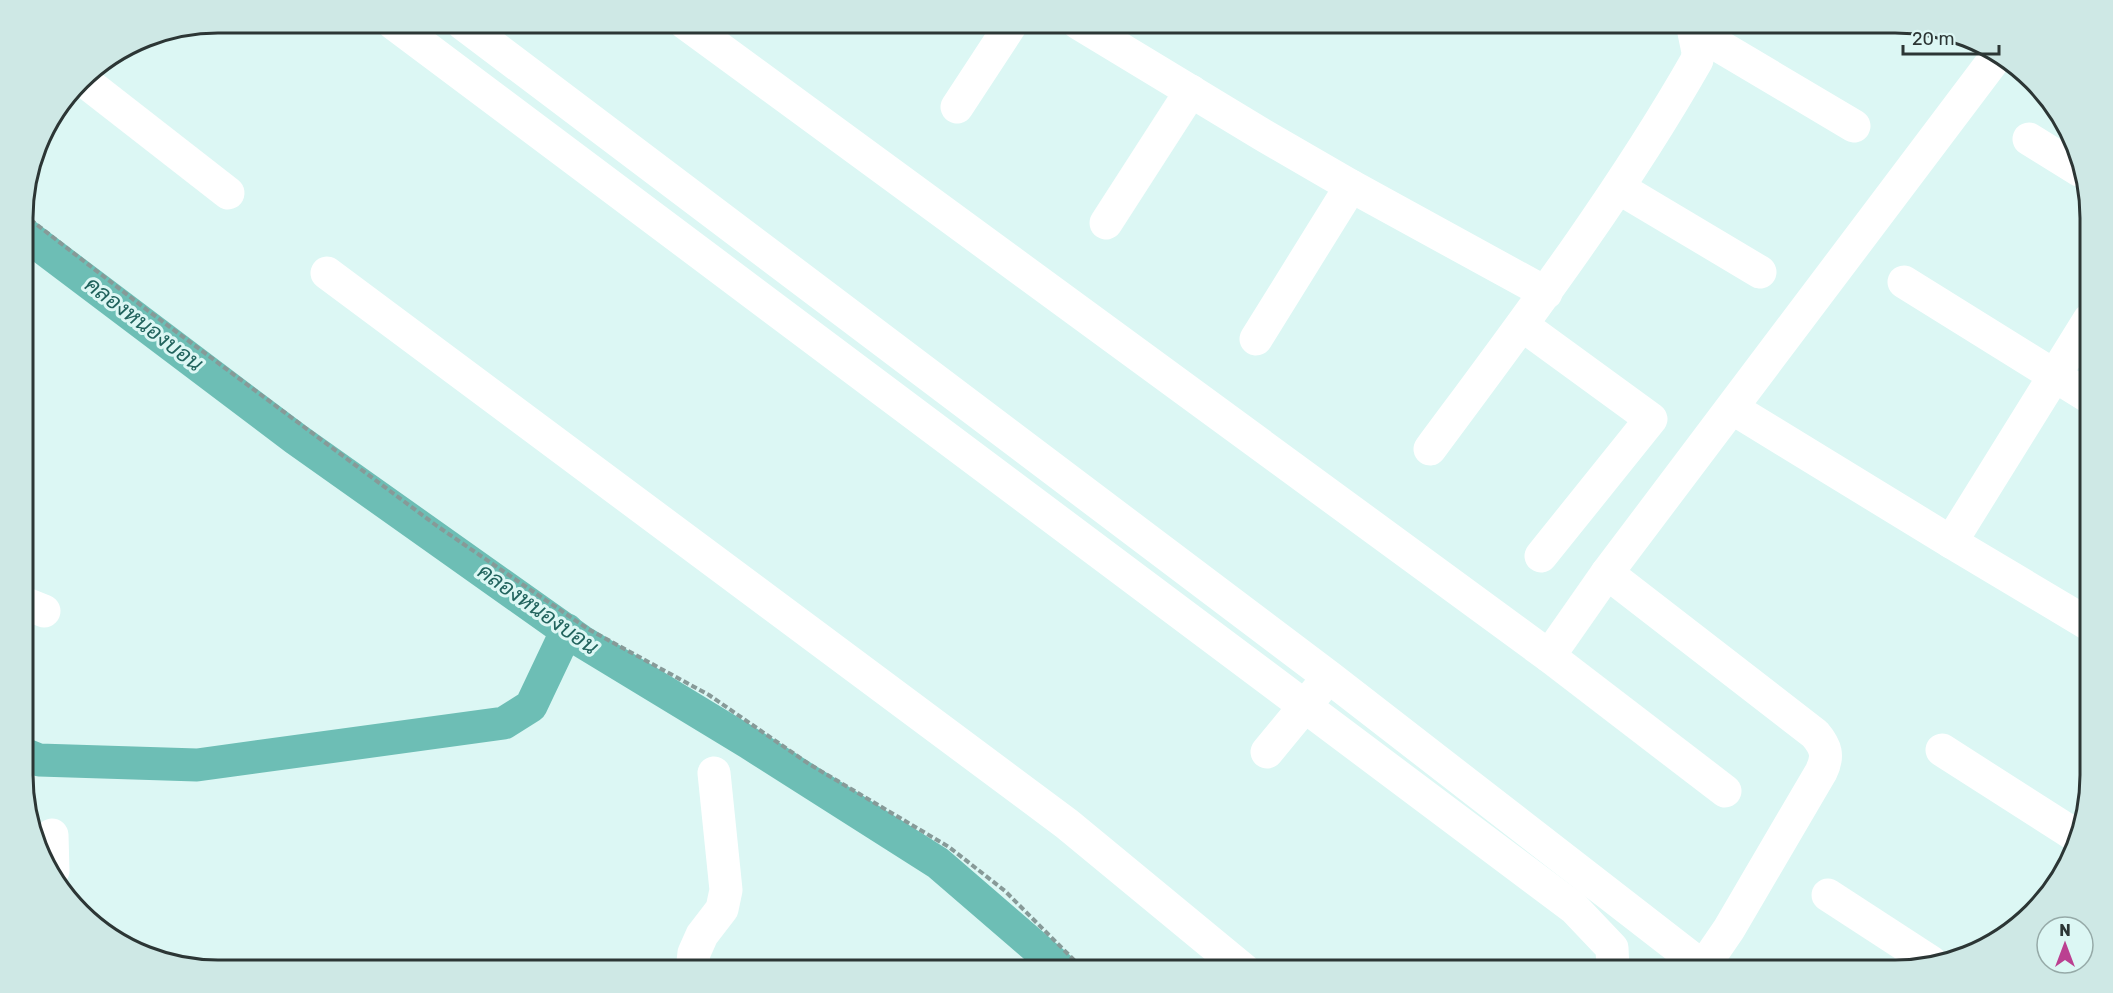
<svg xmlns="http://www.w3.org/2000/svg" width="2113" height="993" font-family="Rubik,Sarabun,sans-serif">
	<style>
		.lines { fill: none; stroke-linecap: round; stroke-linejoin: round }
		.canal { stroke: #6dbeb5; stroke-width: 33 }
		.path { stroke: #879a98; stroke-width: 4; stroke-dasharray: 6 3; stroke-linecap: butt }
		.minor { stroke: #fff; stroke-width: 33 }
		.labels { text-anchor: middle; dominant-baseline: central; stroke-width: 6; stroke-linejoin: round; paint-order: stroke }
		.water-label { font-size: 22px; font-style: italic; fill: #21635d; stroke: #dcf7f4 }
		.rim { fill: none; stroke: #2c3635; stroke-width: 3 }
	</style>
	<rect width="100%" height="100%" fill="#dcf7f4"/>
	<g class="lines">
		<g class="canal">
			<path d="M 23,233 L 296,439 L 581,641 L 749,743 L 938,863 L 1062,970"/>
			<path d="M 24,754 L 39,760 L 197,765 L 504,723 L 531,706 L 567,630"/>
		</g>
		<path class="path" d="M 23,214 L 147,310 L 437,526 L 588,629 L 709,695 L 809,764 L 949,847 L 1005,891 L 1084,970"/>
		<g class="minor">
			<path d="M 393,23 L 1574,908 L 1612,948 L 1613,970"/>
			<path d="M 462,23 L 1329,677 L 1707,970"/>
			<path d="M 685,23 L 1549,656"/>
			<path d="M 1078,23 L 1263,135 L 1351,186 L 1546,293"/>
			<path d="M 1694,31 L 1854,126"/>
			<path d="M 83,80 L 228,193"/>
			<path d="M 957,107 L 1012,23"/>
			<path d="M 2029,139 L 2079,170"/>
			<path d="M 1619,188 L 1760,272"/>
			<path d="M 1106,223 L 1191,91"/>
			<path d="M 327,273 L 1067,824 L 1244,970"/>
			<path d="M 1904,282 L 2089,397"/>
			<path d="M 1522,325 L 1651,419 L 1541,556"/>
			<path d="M 1256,339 L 1351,186"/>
			<path d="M 1732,408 L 1951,542 L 2090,625"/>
			<path d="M 1430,449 C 1524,322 1619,197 1697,60 L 1698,52 L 1692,23"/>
			<path d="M 1951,542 L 2089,320"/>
			<path d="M 1607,573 L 1549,656 L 1725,791"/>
			<path d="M 24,603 L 44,611"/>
			<path d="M 1942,750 L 2078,837"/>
			<path d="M 1267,752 L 1318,690"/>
			<path d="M 52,835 L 53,871"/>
			<path d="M 1828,895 L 1931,962"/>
			<path d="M 1703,967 L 1729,929 L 1821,772 C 1829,756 1826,747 1815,734 L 1607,573 L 1996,57"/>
			<path d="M 692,970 L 694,953 L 702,935 L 722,909 L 726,890 L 714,773"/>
		</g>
	</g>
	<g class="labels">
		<g class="water-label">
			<text transform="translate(144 324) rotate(37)">คลองหนองบอน</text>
			<text transform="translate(538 609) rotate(35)">คลองหนองบอน</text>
		</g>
	</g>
	<path d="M0 0H2113V993H0ZM218 33H1895A185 185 0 0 1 2080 218V775A185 185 0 0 1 1895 960H218A185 185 0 0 1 33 775V218A185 185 0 0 1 218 33Z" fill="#cee8e5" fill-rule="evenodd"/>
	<path class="rim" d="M218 33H1895A185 185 0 0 1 2080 218V775A185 185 0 0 1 1895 960H218A185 185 0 0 1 33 775V218A185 185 0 0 1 218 33Z"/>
	<g transform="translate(2065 945)"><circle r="28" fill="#dcf7f4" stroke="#96aaa8" stroke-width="1.5"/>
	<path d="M0-4.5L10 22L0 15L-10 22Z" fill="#bb4091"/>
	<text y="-9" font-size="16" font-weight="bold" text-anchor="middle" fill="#2c3635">N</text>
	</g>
	<path d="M1903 45v9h96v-9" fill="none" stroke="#2c3635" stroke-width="3"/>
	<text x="1912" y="45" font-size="18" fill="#2c3635" stroke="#dcf7f4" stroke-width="4.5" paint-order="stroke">20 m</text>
</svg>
